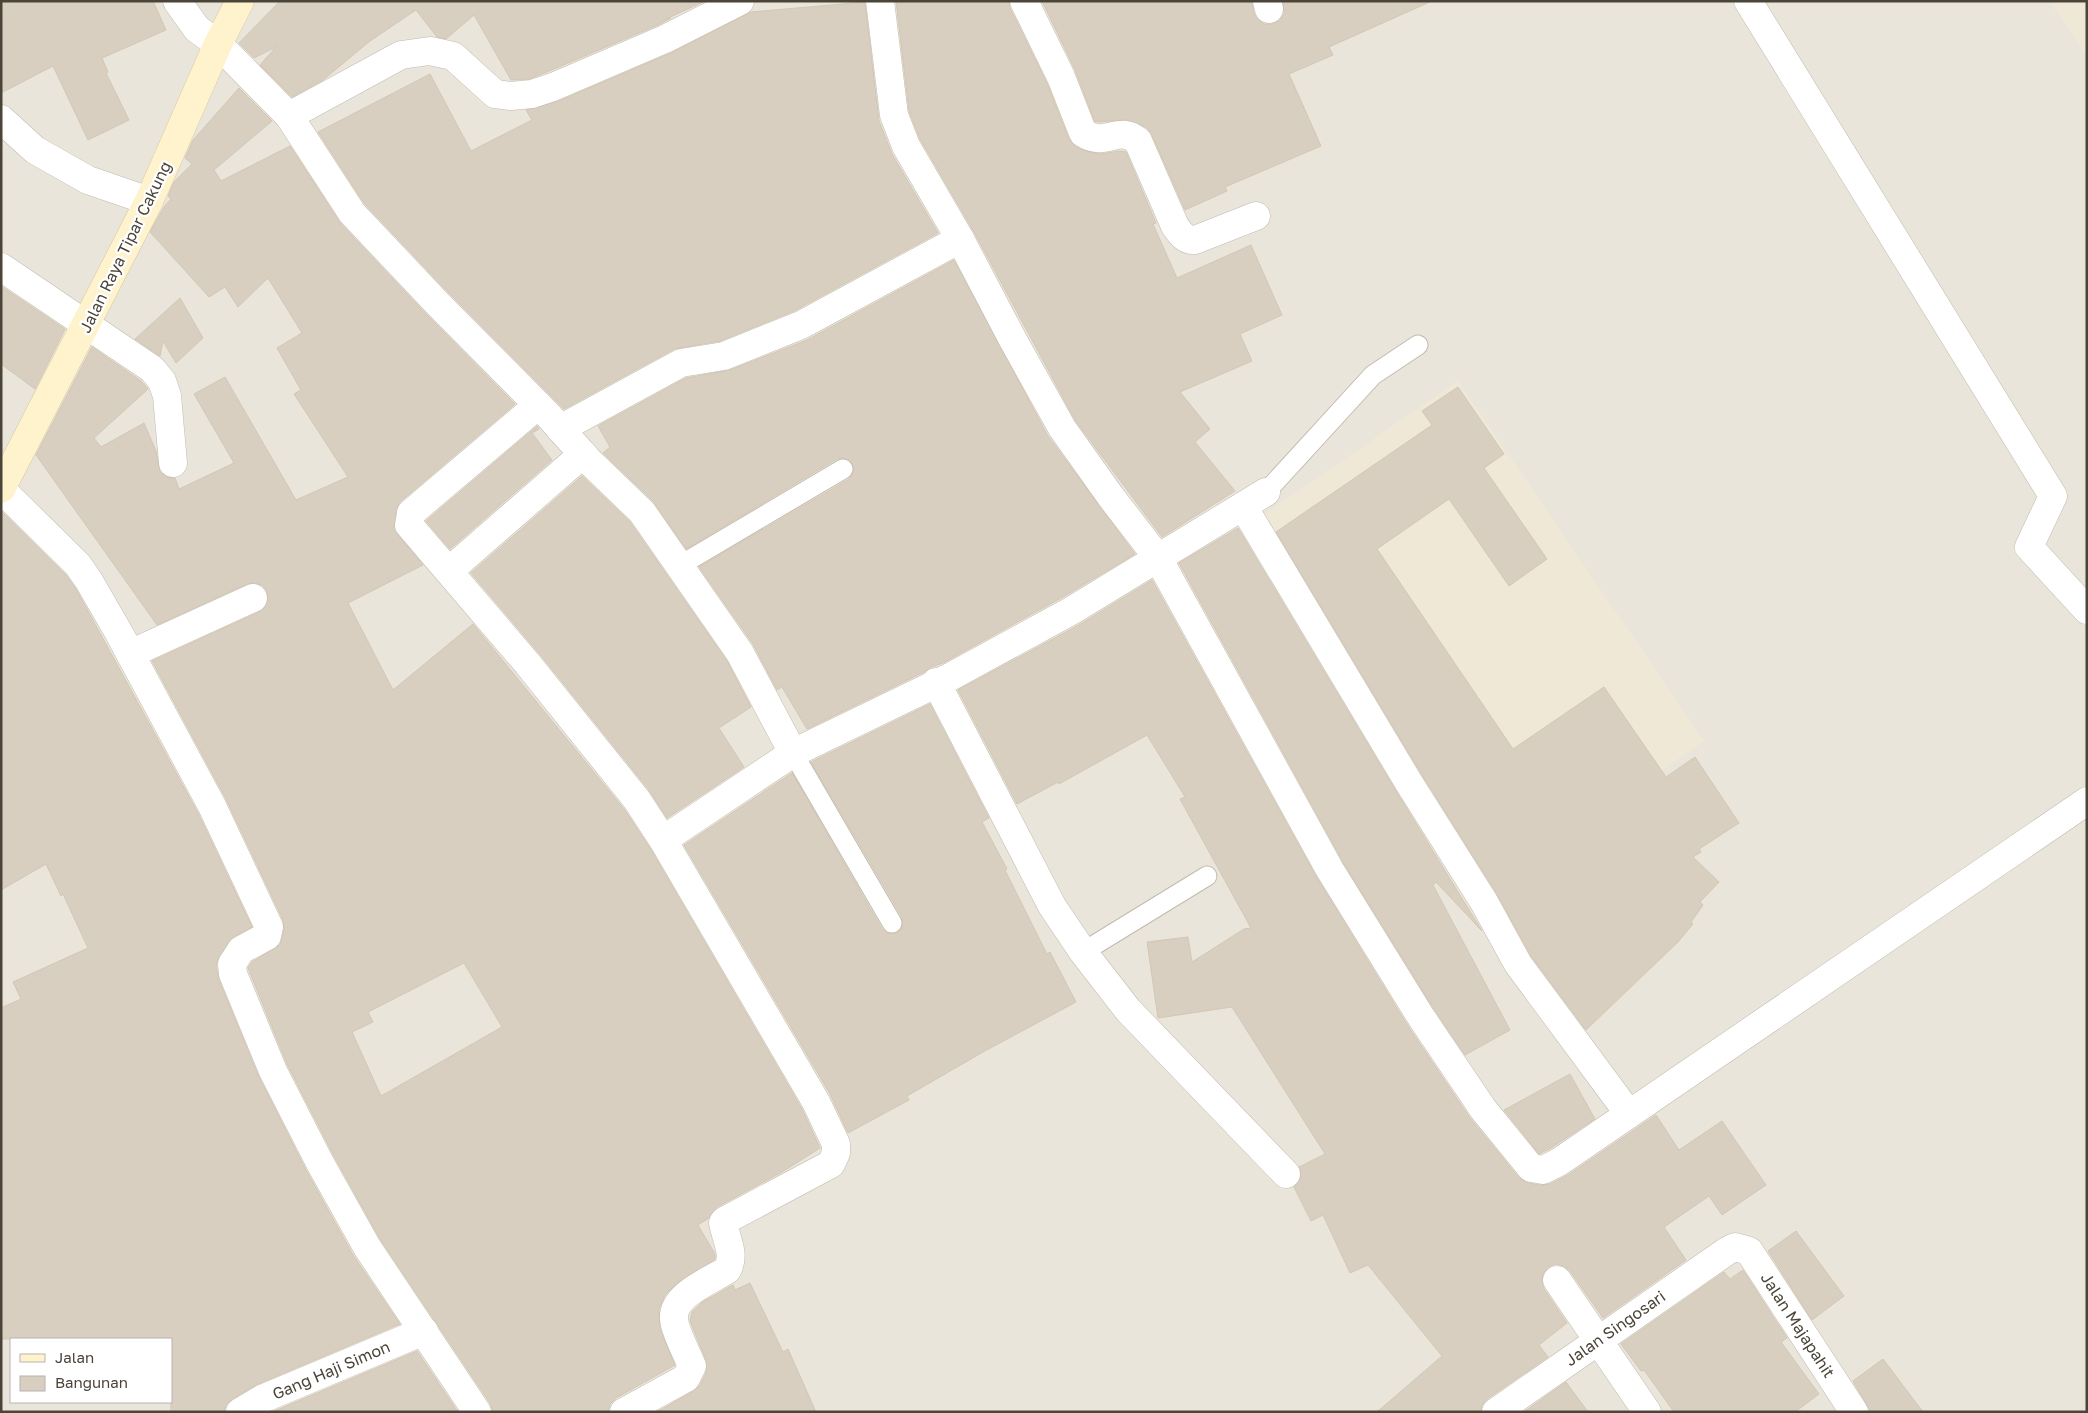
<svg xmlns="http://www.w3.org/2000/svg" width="2088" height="1413" font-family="'Golos Text',sans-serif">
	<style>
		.residential { fill: #eae5da; fill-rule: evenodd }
		.education { fill: #efe8d6 }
		.building { fill: #d8cfc1; stroke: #d3c7b4; fill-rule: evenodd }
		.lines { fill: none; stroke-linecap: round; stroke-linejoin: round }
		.lane-casing { stroke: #c2bbae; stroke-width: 21 }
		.street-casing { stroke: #c2bbae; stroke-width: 29 }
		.secondary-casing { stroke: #d6c79b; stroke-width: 29 }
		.lane { stroke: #fff; stroke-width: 19 }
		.street { stroke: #fff; stroke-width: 28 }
		.secondary { stroke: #fff3cd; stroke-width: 28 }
		.labels { text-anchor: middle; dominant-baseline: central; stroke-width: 4.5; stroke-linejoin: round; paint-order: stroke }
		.street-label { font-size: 16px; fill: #4b4439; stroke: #fff }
	</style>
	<rect width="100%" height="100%" fill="#f6f3ec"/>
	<path class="residential" d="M 1,1 L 2087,1 L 2087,1412 L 1,1412 ZM 11,1339 L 171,1339 L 171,1402 L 11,1402 Z"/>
	<g class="education">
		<path d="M 2049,1 L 2087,1 L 2087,55 Z"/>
		<path d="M 1458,381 L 1704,741 L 1502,880 L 1256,520 Z"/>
	</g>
	<g class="building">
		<path d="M 1,1 L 153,1 L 166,30 L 102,58 L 108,72 L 106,73 L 129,120 L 88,140 L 53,66 L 1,93 Z"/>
		<path d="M 280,1 L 705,1 L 666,19 L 671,18 L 658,25 L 547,72 L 529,79 L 511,80 L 474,15 L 446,39 L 437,37 L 416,10 L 370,41 L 323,80 L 292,97 L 260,65 L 276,47 L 254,58 L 239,43 Z"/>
		<path d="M 896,1 L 1009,1 L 1010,8 L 1047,83 L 1069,139 L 1076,147 L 1089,152 L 1100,154 L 1120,151 L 1126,152 L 1156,223 L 1153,224 L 1177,278 L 1251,245 L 1282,315 L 1240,334 L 1252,361 L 1180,392 L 1210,429 L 1195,442 L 1235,491 L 1162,537 L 1075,420 L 974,232 L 920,139 L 909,111 Z"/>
		<path d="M 1042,1 L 1252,1 L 1254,13 L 1257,19 L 1264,24 L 1272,24 L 1279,21 L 1284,14 L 1283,1 L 1432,1 L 1329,47 L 1333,55 L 1289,74 L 1321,146 L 1225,187 L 1227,191 L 1185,210 L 1152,135 L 1147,128 L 1128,120 L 1095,122 L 1075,70 Z"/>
		<path d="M 865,2 L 879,121 L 892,154 L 938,233 L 794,311 L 720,341 L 674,349 L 564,409 L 448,292 L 364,203 L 318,132 L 430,74 L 471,151 L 532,120 L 526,110 L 559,101 L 671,53 L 751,12 Z"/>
		<path d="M 239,88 L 272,121 L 214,170 L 221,181 L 290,146 L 341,224 L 426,314 L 515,404 L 400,502 L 396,510 L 394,530 L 423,565 L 348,603 L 393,690 L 473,624 L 624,809 L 650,848 L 802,1109 L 820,1148 L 782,1172 L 717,1207 L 709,1218 L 698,1225 L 715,1254 L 715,1259 L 676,1284 L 665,1295 L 659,1309 L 660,1329 L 675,1365 L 616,1398 L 610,1404 L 608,1412 L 493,1412 L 490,1403 L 380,1239 L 334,1156 L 287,1064 L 248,968 L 252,962 L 280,945 L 284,930 L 283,920 L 226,799 L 152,661 L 259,612 L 265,607 L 268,600 L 267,591 L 262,585 L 255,583 L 247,584 L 157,625 L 36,455 L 92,347 L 141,381 L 148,389 L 94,438 L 101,447 L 144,423 L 156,451 L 160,472 L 167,477 L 175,478 L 179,489 L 234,463 L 194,394 L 225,377 L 296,500 L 348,477 L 294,394 L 301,390 L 277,348 L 302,333 L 268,278 L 238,307 L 225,287 L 209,297 L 150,232 L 164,207 L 171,199 L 168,196 L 174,182 L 192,164 L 185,158 L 193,140 ZM 464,963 L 502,1027 L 381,1096 L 352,1032 L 373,1022 L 368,1012 Z"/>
		<path d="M 954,260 L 1048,436 L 1135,554 L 1063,597 L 943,663 L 929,668 L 924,672 L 807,729 L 782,687 L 777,690 L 753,644 L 699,567 L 849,479 L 854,469 L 852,463 L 843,458 L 837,459 L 686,549 L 653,501 L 603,453 L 610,447 L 598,426 L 686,378 L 730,370 L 807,340 Z"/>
		<path d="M 1,286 L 65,329 L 35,389 L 1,364 Z"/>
		<path d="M 180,298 L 203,338 L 176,363 L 163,341 L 160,356 L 135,339 Z"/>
		<path d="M 1458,387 L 1504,454 L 1484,468 L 1547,559 L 1509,586 L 1449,499 L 1377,549 L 1513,749 L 1604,687 L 1666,777 L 1695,757 L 1739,823 L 1699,849 L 1701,852 L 1693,857 L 1719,882 L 1700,902 L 1703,905 L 1691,922 L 1693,924 L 1677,943 L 1586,1030 L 1531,956 L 1497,894 L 1422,775 L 1276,532 L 1432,425 L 1422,411 Z"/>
		<path d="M 537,426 L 539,429 L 532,433 L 552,460 L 450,549 L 426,521 Z"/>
		<path d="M 582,476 L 630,522 L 727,661 L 751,707 L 719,728 L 744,767 L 667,818 L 649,790 L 539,653 L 471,573 Z"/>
		<path d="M 1,511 L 66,575 L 76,589 L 198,813 L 252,927 L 233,937 L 219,956 L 216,966 L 219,980 L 259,1077 L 306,1170 L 353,1255 L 400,1324 L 256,1385 L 232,1399 L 226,1405 L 224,1412 L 171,1412 L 171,1339 L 1,1339 L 1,1008 L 21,999 L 13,982 L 88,948 L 63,894 L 61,896 L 46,864 L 1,890 Z"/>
		<path d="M 1238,528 L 1396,791 L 1482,931 L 1436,882 L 1433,885 L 1510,1030 L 1465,1055 L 1434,1009 L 1343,862 L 1179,563 Z"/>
		<path d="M 1152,580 L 1317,878 L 1408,1026 L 1470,1118 L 1519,1178 L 1528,1183 L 1540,1185 L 1550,1184 L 1568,1175 L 1656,1115 L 1679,1150 L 1722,1121 L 1766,1185 L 1722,1215 L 1709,1196 L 1664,1227 L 1686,1260 L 1603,1318 L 1570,1271 L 1564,1266 L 1556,1264 L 1548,1267 L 1543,1274 L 1542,1282 L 1544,1289 L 1567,1323 L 1539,1345 L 1548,1357 L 1487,1399 L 1482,1405 L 1481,1412 L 1377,1412 L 1442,1356 L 1368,1265 L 1350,1273 L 1323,1215 L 1311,1221 L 1294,1187 L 1301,1178 L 1299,1167 L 1325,1154 L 1232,1007 L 1158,1018 L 1147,942 L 1188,937 L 1192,962 L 1244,929 L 1251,928 L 1180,799 L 1185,797 L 1147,735 L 1059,784 L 1058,782 L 1017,804 L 958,690 L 1079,625 Z"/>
		<path d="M 930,704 L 989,818 L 982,822 L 1007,869 L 1005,870 L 1047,954 L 1050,952 L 1076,1002 L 983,1052 L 907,1096 L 909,1100 L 848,1133 L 830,1094 L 684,845 L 792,773 L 882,929 L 887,933 L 897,933 L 902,928 L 902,917 L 811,762 Z"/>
		<path d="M 1570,1074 L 1595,1119 L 1551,1148 L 1539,1154 L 1504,1110 Z"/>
		<path d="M 1796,1231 L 1844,1296 L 1812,1320 L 1768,1251 Z"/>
		<path d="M 1743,1270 L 1787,1338 L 1781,1342 L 1819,1394 L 1795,1412 L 1674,1412 L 1644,1370 L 1641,1371 L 1621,1344 L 1724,1272 L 1730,1279 Z"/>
		<path d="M 750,1283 L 783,1352 L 788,1349 L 816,1412 L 657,1412 L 694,1391 L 700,1385 L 706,1373 L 706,1360 L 690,1321 L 692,1312 L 702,1302 L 733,1285 L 735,1290 Z"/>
		<path d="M 417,1351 L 458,1412 L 272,1412 Z"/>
		<path d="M 1883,1359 L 1923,1412 L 1871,1412 L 1853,1381 Z"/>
		<path d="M 1566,1382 L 1588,1412 L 1524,1412 Z"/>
	</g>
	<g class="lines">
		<g class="lane-casing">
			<g id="lane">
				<path d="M 1266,492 L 1373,375 L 1418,345"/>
				<path d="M 679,566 L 843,469"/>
				<path d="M 793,753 L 892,923"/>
				<path d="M 1083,952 L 1207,876"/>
			</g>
		</g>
		<g class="street-casing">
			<g id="street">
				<path d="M 177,1 L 197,29 L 218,44 L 289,116 L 352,213 L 437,303 L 548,415 L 588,460 L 642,512 L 740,653 L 793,753 L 950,677 L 1071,611 L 1266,492"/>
				<path d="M 880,1 L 894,115 L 906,146 L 960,239 L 1013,340 L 1062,428 L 1111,497 L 1158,558 L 1330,870 L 1421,1017 L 1483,1109 L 1531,1168 L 1543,1170 L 1559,1162 L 2087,801"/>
				<path d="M 1024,1 L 1061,77 L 1083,133 C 1106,148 1118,124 1138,141 L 1175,226 C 1180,233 1185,241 1195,240 L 1256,216"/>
				<path d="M 1267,1 L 1269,9"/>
				<path d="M 1748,1 L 2053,496 L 2029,547 L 2087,610"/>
				<path d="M 289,116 L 401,55 L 430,51 L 453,56 L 495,94 L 511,96 L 532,94 L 553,87 L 665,39 L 740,1"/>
				<path d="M 1,119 L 35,150 L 88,180 L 149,201"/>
				<path d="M 1,267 L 152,369 L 162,381 L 167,396 L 173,463"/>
				<path d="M 538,405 L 411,513 L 409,525 L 527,663 L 637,800 L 663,840 L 816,1102 L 836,1144 L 836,1153 L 831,1164 L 724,1221 L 723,1223 C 726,1239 736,1255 727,1270 C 710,1281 672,1295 674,1319 C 675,1332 687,1353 692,1366 L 686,1378 L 624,1412"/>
				<path d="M 560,429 L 681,363 L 724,356 L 801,325 L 960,239"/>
				<path d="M 1,489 L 78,565 L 89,581 L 119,633 L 212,806 L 269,927 L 267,936 L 241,950 L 232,964 L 233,974 L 273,1071 L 320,1163 L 367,1247 L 477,1412"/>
				<path d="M 1243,506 L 1409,783 L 1484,902 L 1518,964 L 1629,1114"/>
				<path d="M 449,571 L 583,454"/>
				<path d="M 130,654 L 253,598"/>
				<path d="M 936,682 L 1052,906 L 1083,952 L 1128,1010 L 1286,1174"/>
				<path d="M 663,840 L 793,753"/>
				<path d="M 1557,1280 L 1647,1412"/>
				<path d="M 240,1412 L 262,1399 L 424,1331"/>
				<path d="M 1496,1412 L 1727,1251 L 1735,1247 L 1749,1251 L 1854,1412"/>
			</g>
		</g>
		<g class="secondary-casing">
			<path id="secondary" d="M 1,489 L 149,201 L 218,44 L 240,1"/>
		</g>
		<use href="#lane" class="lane"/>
		<use href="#street" class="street"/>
		<use href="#secondary" class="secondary"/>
	</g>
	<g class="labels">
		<g class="street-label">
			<text transform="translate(125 247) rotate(-64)">Jalan Raya Tipar Cakung</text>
			<text transform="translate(1798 1325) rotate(57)">Jalan Majapahit</text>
			<text transform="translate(1615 1328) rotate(-35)">Jalan Singosari</text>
			<text transform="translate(331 1370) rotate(-23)">Gang Haji Simon</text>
		</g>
	</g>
	<rect width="2088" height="1413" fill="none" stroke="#4b4439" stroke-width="5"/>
	<rect x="10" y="1338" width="162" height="65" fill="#ffffff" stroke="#b7b4b0"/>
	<rect x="20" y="1354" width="25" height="8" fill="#fff3cd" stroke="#b7b4b0"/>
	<text x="55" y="1363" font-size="15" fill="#4b4439">Jalan</text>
	<rect x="20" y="1376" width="25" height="15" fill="#d8cfc1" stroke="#b7b4b0"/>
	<text x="55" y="1388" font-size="15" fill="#4b4439">Bangunan</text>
</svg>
